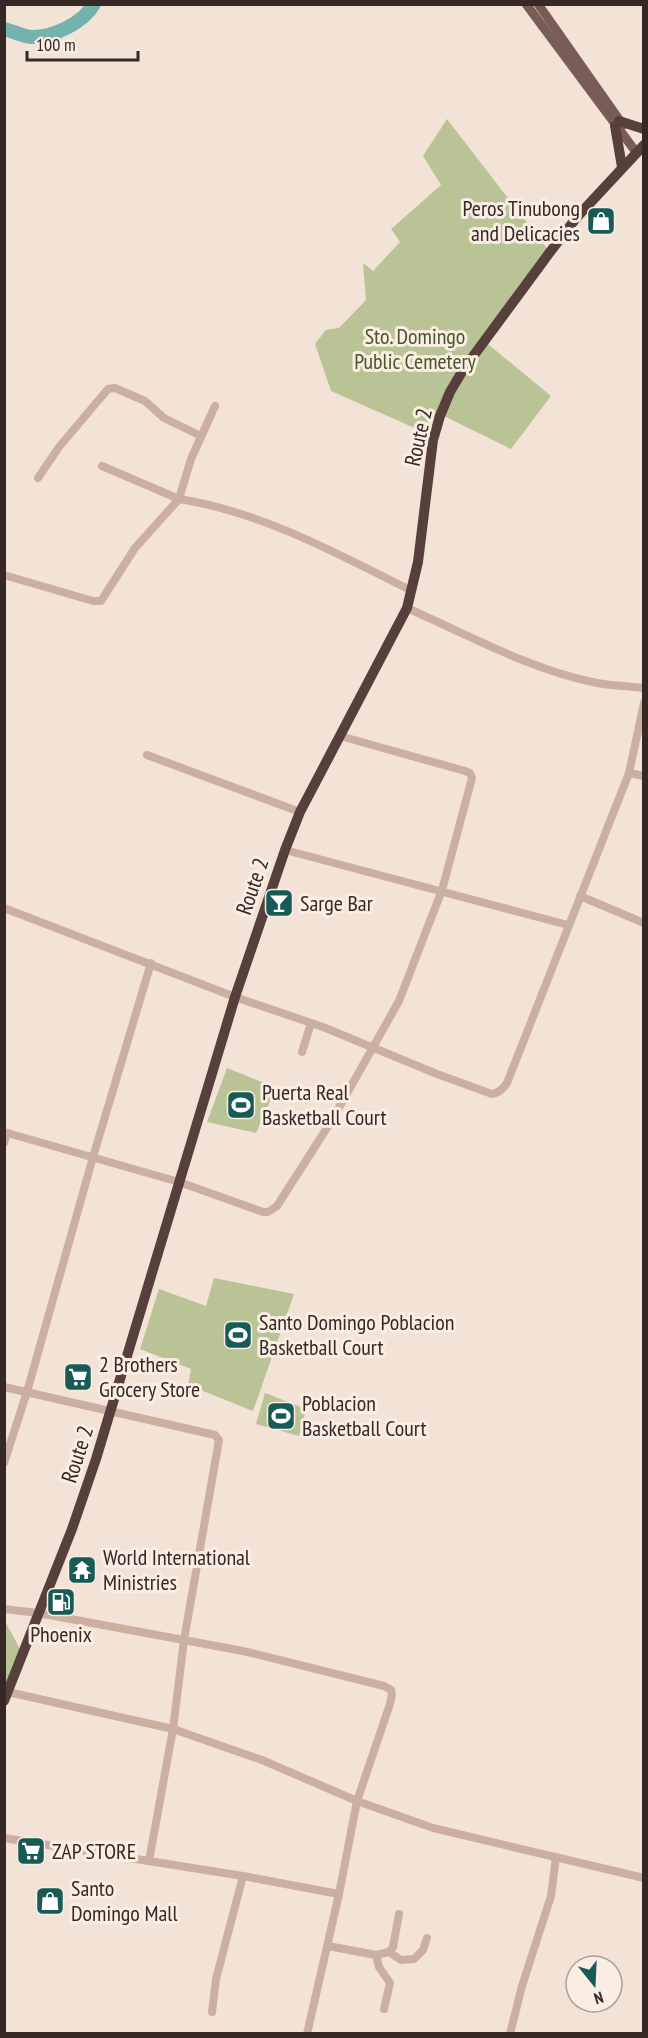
<svg xmlns="http://www.w3.org/2000/svg" width="648" height="2038" font-family="'PT Sans Narrow',sans-serif">
	<style>
		.green { fill: #b9c396 }
		.lines { fill: none; stroke-linecap: round; stroke-linejoin: round }
		.river { stroke: #73b2ad; stroke-width: 14 }
		.minor { stroke: #cbb0a2; stroke-width: 8 }
		.major { stroke: #795c55; stroke-width: 9 }
		.highway { stroke: #57403b; stroke-width: 10 }
		.labels { text-anchor: middle; dominant-baseline: central; stroke-width: 6; stroke-linejoin: round; paint-order: stroke }
		.poi-label { font-size: 22px; fill: #352825; stroke: #faede3; text-anchor: start }
		.park-label { font-size: 22px; fill: #4a5527; stroke: #faede3 }
		.street-label { font-size: 22px; fill: #352825; stroke: #faede3 }
	</style>
	<rect width="100%" height="100%" fill="#f3e2d6"/>
	<g class="green">
		<path d="M 447,119 L 548,250 L 483,340 L 551,396 L 511,449 L 440,414 L 417,429 L 331,391 L 315,344 L 326,330 L 339,328 L 366,300 L 363,263 L 373,271 L 400,242 L 391,229 L 441,185 L 423,156 Z"/>
		<path d="M 227,1068 L 276,1088 L 256,1133 L 207,1122 Z"/>
		<path d="M 214,1278 L 294,1294 L 253,1411 L 188,1385 L 191,1369 L 140,1349 L 159,1289 L 206,1306 Z"/>
		<path d="M 265,1393 L 306,1409 L 299,1436 L 256,1424 Z"/>
		<path d="M 5,1621 L 21,1651 L 5,1692 Z"/>
	</g>
	<g class="lines">
		<path class="river" d="M 4,29 C 13,31 24,37 32,37 C 54,37 83,23 94,4"/>
		<g class="minor">
			<path d="M 102,466 L 179,499 L 191,459 L 215,406"/>
			<path d="M 38,478 L 59,447 L 108,389 L 115,388 L 145,401 L 164,418 L 201,436"/>
			<path d="M 4,575 L 93,601 L 101,601 L 135,548 L 179,499 C 262,512 338,554 412,591"/>
			<path d="M 407,608 C 468,635 531,670 597,683 C 612,686 628,686 644,688"/>
			<path d="M 147,755 L 300,812"/>
			<path d="M 629,773 L 644,776"/>
			<path d="M 285,850 L 568,925"/>
			<path d="M 580,896 L 644,923"/>
			<path d="M 4,908 L 235,997 L 323,1027 L 437,1074 L 492,1094 C 499,1093 503,1089 507,1083 L 629,773 L 644,703"/>
			<path d="M 302,1052 L 311,1023"/>
			<path d="M 4,1132 L 179,1182 L 263,1212 L 268,1212 L 277,1206 L 332,1120 L 399,1001 L 442,890 L 472,778 L 470,773 L 465,771 L 340,736"/>
			<path d="M 4,1143 L 7,1133"/>
			<path d="M 4,1387 L 215,1435 L 219,1440 L 184,1640 L 173,1729 L 149,1861"/>
			<path d="M 4,1463 L 27,1392 L 93,1157 L 151,963"/>
			<path d="M 4,1609 L 38,1613 L 243,1651 L 384,1686 L 391,1690 L 392,1694 L 390,1704 L 357,1801 L 339,1894 L 307,2034"/>
			<path d="M 8,1692 L 173,1729 L 262,1760 L 357,1801 L 433,1828 L 644,1878"/>
			<path d="M 4,1838 L 243,1876 L 339,1894"/>
			<path d="M 328,1946 L 376,1955 L 389,1952 L 393,1947 L 399,1914"/>
			<path d="M 389,1952 L 401,1960 L 414,1959 L 423,1950 L 427,1938"/>
			<path d="M 376,1955 L 379,1967 L 390,1983 L 384,2009"/>
			<path d="M 212,2012 L 216,1979 L 243,1876"/>
			<path d="M 510,2034 L 522,1986 L 551,1896 L 556,1857"/>
		</g>
		<g class="major">
			<path d="M 526,4 L 636,152"/>
			<path d="M 538,4 L 623,125"/>
		</g>
		<g class="highway">
			<path d="M 619,121 L 644,129"/>
			<path d="M 615,126 L 622,167"/>
			<path d="M 4,1701 L 72,1529 L 96,1459 L 235,997 L 285,850 L 300,812 L 407,608 L 418,562 L 433,440 L 440,416 L 450,392 L 463,370 L 550,252 L 577,217 L 644,145"/>
		</g>
	</g>
	<defs>
		<g id="shop-square" transform="scale(1.5)"><rect x="-9" y="-9" width="18" height="18" rx="4" fill="#185a56" stroke="#faede3"/><path d="M-5-2.5h2.3a2.7 3.5 0 0 1 5.4 0H5L5.5 6h-11ZM-1.5-2.5h3a1.5 2.3 0 0 0-3 0Z" fill="#fff"/></g>
		<g id="bar-square" transform="scale(1.5)"><rect x="-9" y="-9" width="18" height="18" rx="4" fill="#185a56" stroke="#faede3"/><path d="M-6-5H6L.8 .8V4.5H3.5V6h-7V4.5H-.8V.8Z" fill="#fff"/></g>
		<g id="stadium-square" transform="scale(1.5)"><rect x="-9" y="-9" width="18" height="18" rx="4" fill="#185a56" stroke="#faede3"/><path d="M0-5a6.5 5 0 1 0 0 10a6.5 5 0 1 0 0-10ZM-3.5-1.8h7v3.6h-7Z" fill="#fff"/></g>
		<g id="supermarket-square" transform="scale(1.5)"><rect x="-9" y="-9" width="18" height="18" rx="4" fill="#185a56" stroke="#faede3"/><path d="M-6-5.5h2.5l.6 2H6L4.5 2H-2.5L-4.4-4H-6ZM-1.5 3.2a1.3 1.3 0 1 0 .1 0ZM3 3.2a1.3 1.3 0 1 0 .1 0Z" fill="#fff"/></g>
		<g id="temple-square" transform="scale(1.5)"><rect x="-9" y="-9" width="18" height="18" rx="4" fill="#185a56" stroke="#faede3"/><path d="M0-6L5-2H3V0L6.5 2.5H4V6H1.5V3h-3V6H-4V2.5H-6.5L-3 0V-2H-5Z" fill="#fff"/></g>
		<g id="fuel-square" transform="scale(1.5)"><rect x="-9" y="-9" width="18" height="18" rx="4" fill="#185a56" stroke="#faede3"/><path d="M-5.5-6h7V0h2V4h1.3V-2.5L3-4.5l.8-.8L6-3V5H2.5V1h-1V6h-7ZM-4.2-4.7v3.2H.2V-4.7Z" fill="#fff"/></g>
	</defs>
	<g fill-rule="evenodd">
		<use href="#shop-square" x="601" y="221"/>
		<use href="#bar-square" x="279" y="903"/>
		<use href="#stadium-square" x="241" y="1105"/>
		<use href="#stadium-square" x="238" y="1335"/>
		<use href="#supermarket-square" x="78" y="1377"/>
		<use href="#stadium-square" x="281" y="1416"/>
		<use href="#temple-square" x="82" y="1570"/>
		<use href="#fuel-square" x="61" y="1602"/>
		<use href="#supermarket-square" x="31" y="1851"/>
		<use href="#shop-square" x="50" y="1901"/>
	</g>
	<g class="labels">
		<g class="poi-label">
			<text x="580" y="208" text-anchor="end">Peros Tinubong<tspan x="580" dy="25">and Delicacies</tspan></text>
			<text x="300" y="903">Sarge Bar</text>
			<text x="262" y="1092">Puerta Real<tspan x="262" dy="25">Basketball Court</tspan></text>
			<text x="259" y="1322">Santo Domingo Poblacion<tspan x="259" dy="25">Basketball Court</tspan></text>
			<text x="99" y="1364">2 Brothers<tspan x="99" dy="25">Grocery Store</tspan></text>
			<text x="302" y="1403">Poblacion<tspan x="302" dy="25">Basketball Court</tspan></text>
			<text x="103" y="1557">World International<tspan x="103" dy="25">Ministries</tspan></text>
			<text x="61" y="1634" text-anchor="middle">Phoenix</text>
			<text x="52" y="1851">ZAP STORE</text>
			<text x="71" y="1888">Santo<tspan x="71" dy="25">Domingo Mall</tspan></text>
		</g>
		<g class="park-label">
			<text x="415" y="336">Sto. Domingo<tspan x="415" dy="25">Public Cemetery</tspan></text>
		</g>
		<g class="street-label">
			<text transform="translate(418 437) rotate(-77)">Route 2</text>
			<text transform="translate(252 886) rotate(-71)">Route 2</text>
			<text transform="translate(77 1454) rotate(-72)">Route 2</text>
		</g>
	</g>
	<rect width="648" height="2038" fill="none" stroke="#352825" stroke-width="12"/>
	<g transform="translate(594 1984) rotate(162)"><circle r="28" fill="#faede3" stroke="#ab9e97" stroke-width="1.5"/>
	<path d="M0-4.5L10 22L0 15L-10 22Z" fill="#185a56"/>
	<text y="-9" font-size="16" font-weight="bold" text-anchor="middle" fill="#352825">N</text>
	</g>
	<path d="M27 51v9h111v-9" fill="none" stroke="#352825" stroke-width="3"/>
	<text x="36" y="51" font-size="18" fill="#352825" stroke="#faede3" stroke-width="4.5" paint-order="stroke">100 m</text>
</svg>
